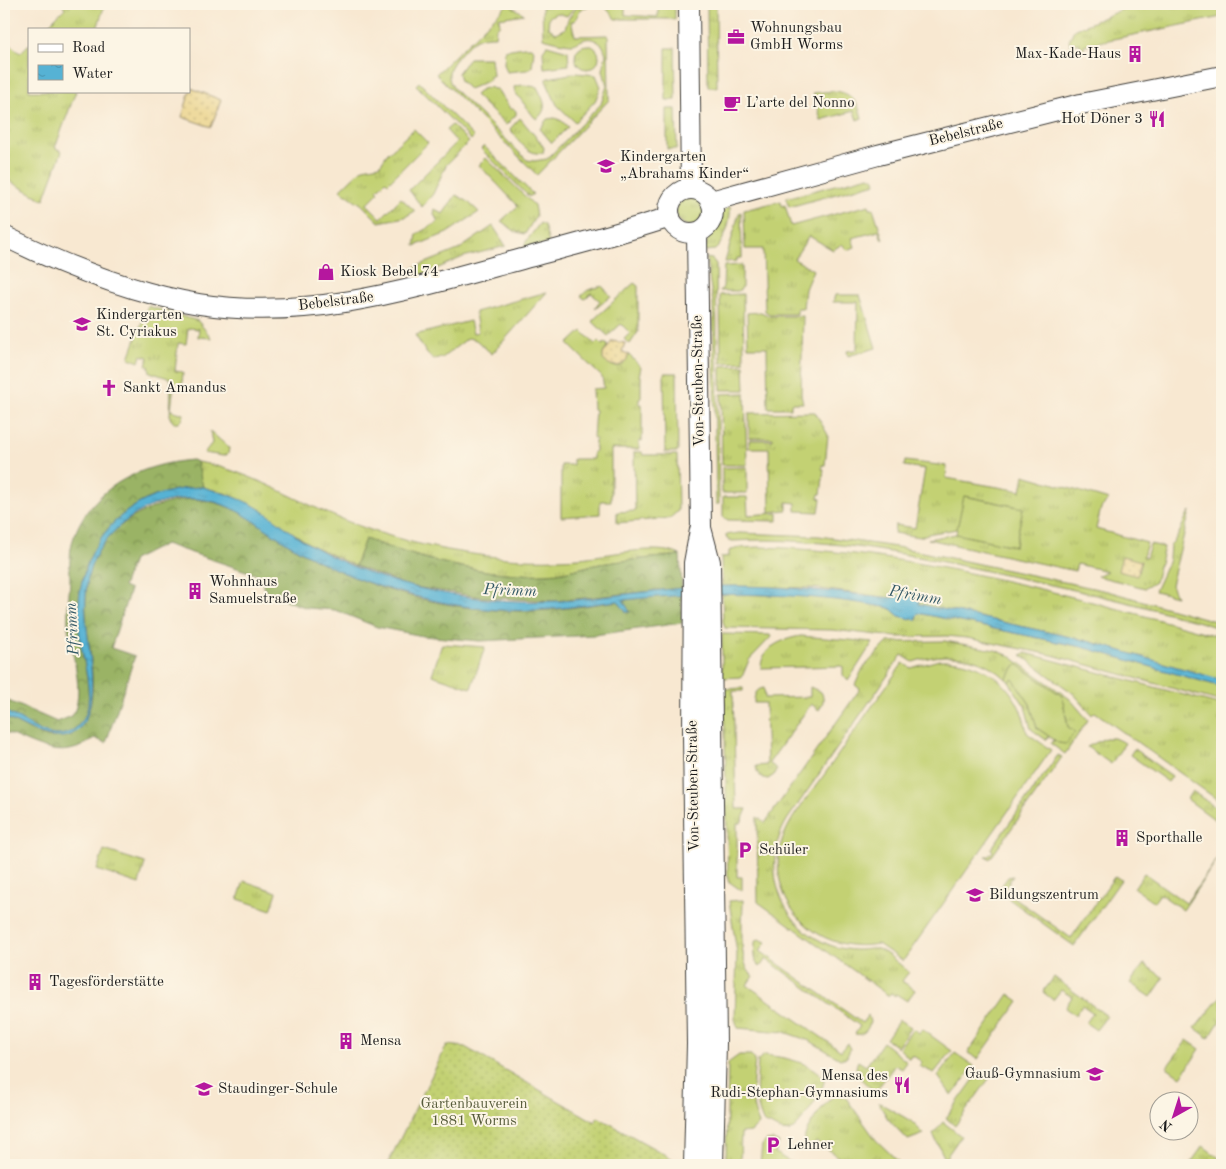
<svg xmlns="http://www.w3.org/2000/svg" width="1226" height="1169" font-family="'Old Standard TT',serif">
	<style>
		.grass { fill: url(#grass-tufts); stroke: #707648 }
		.forest { fill: url(#forest-crowns); stroke: #5b6840 }
		.sand { fill: url(#sand-dots); stroke: #857b5d }
		.garden { fill: url(#garden-dots); stroke: #707648 }
		.pitch { fill: #c3d173; stroke: #707648 }
		.water { fill: url(#water-ripples); stroke: #396778 }
		.lines { fill: none; stroke-linecap: round; stroke-linejoin: round }
		.secondary-casing { stroke: #3d3b37; stroke-width: 22 }
		.secondary { stroke: #fff; stroke-width: 20 }
		.labels { text-anchor: middle; dominant-baseline: central; stroke-width: 4; stroke-linejoin: round; paint-order: stroke }
		.poi-label { font-size: 15px; fill: #1c1c1c; stroke: #fcf5e5; text-anchor: start }
		.street-label { font-size: 15px; fill: #1c1c1c; stroke: #fcf5e5 }
		.park-label { font-size: 15px; fill: #565b3a; stroke: #fcf5e5 }
		.water-label { font-size: 16px; font-style: italic; fill: #335866; stroke: #fcf5e5 }
	</style>
	<defs>
		<pattern id="grass-tufts" width="24" height="20" patternUnits="userSpaceOnUse" patternTransform="scale(1.25)"><rect width="24" height="20" fill="#c3d173"/><path d="M3 7l-1-3M5 7V3M7 7l1-3M15 17l-1-3M17 17v-4M19 17l1-3" fill="none" stroke="#a7b363"/></pattern>
		<pattern id="forest-crowns" width="20" height="18" patternUnits="userSpaceOnUse" patternTransform="scale(1.25)"><rect width="20" height="18" fill="#9ab365"/><path d="M2 6a3 3 0 1 1 6 0M12 15a3 3 0 1 1 6 0" fill="none" stroke="#7d9152"/></pattern>
		<pattern id="sand-dots" width="8" height="8" patternUnits="userSpaceOnUse" patternTransform="scale(1.25)"><rect width="8" height="8" fill="#eeda9e"/><path d="M2 2h.1M6 6h.1" fill="none" stroke="#ccba88" stroke-width="1.8" stroke-linecap="round"/></pattern>
		<pattern id="garden-dots" width="8" height="8" patternUnits="userSpaceOnUse" patternTransform="scale(1.25)"><rect width="8" height="8" fill="#c3d173"/><path d="M2 2h.1M6 6h.1" fill="none" stroke="#a7b363" stroke-width="1.8" stroke-linecap="round"/></pattern>
		<pattern id="water-ripples" width="26" height="14" patternUnits="userSpaceOnUse" patternTransform="scale(1.25)"><rect width="26" height="14" fill="#56b2d4"/><path d="M2 4q2-2 4 0t4 0M15 11q2-2 4 0t4 0" fill="none" stroke="#4a98b5"/></pattern>
	</defs>
	<rect width="100%" height="100%" fill="#fcf5e5"/>
	<filter id="ink" filterUnits="userSpaceOnUse"><feTurbulence type="fractalNoise" baseFrequency=".02" numOctaves="2"/><feDisplacementMap in="SourceGraphic" scale="10" xChannelSelector="R" yChannelSelector="G"/><feConvolveMatrix kernelMatrix="1 2 1 2 8 2 1 2 1" color-interpolation-filters="sRGB"/></filter>
	<filter id="wash" filterUnits="userSpaceOnUse"><feTurbulence type="fractalNoise" baseFrequency=".0096" numOctaves="4" result="noise"/><feDisplacementMap in="SourceGraphic" scale="20" xChannelSelector="R" yChannelSelector="G"/><feGaussianBlur stdDeviation="1.12" result="paint"/><feColorMatrix in="noise" values="0 0 0 0 0 0 0 0 0 0 0 0 0 0 0 0 0 1.4 0 .05"/><feComposite in="paint" operator="in"/></filter>
	<g filter="url(#wash)">
		<rect width="100%" height="100%" fill="#f8e8d1"/>
		<g class="grass">
			<path d="M 61,4 L 105,4 L 97,29 L 44,29 L 65,8 Z"/>
			<path d="M 508,4 L 524,14 L 499,18 L 500,25 L 496,28 L 495,36 C 490,36 484,36 479,38 C 473,40 469,45 464,50 C 452,63 442,74 455,90 L 527,160 L 534,161 L 547,159 L 601,104 L 607,86 L 603,70 L 606,54 L 603,46 C 586,30 581,45 570,44 C 561,43 552,40 543,38 L 542,4 L 577,4 L 567,16 L 557,13 L 549,17 L 548,27 L 556,33 L 565,29 L 568,19 L 579,4 L 592,4 L 580,10 L 575,21 L 571,21 L 575,36 L 608,35 L 609,100 L 537,175 L 436,74 Z"/>
			<path d="M 597,4 L 625,4 L 625,15 L 658,17 L 658,4 L 675,4 L 675,19 L 616,19 L 605,7 Z"/>
			<path d="M 707,4 L 716,4 L 717,87 L 708,87 Z"/>
			<path d="M 1135,4 L 1218,4 L 1221,17 L 1084,45 L 1084,49 L 1081,49 L 1079,43 L 1070,45 L 1069,40 L 1074,30 Z"/>
			<path d="M 29,44 L 29,91 L 76,91 L 55,148 L 62,151 L 44,200 L 4,178 L 4,53 L 11,45 L 20,53 Z"/>
			<circle cx="587" cy="57" r="12"/>
			<path d="M 547,45 L 568,51 L 569,65 L 544,68 L 543,51 Z"/>
			<path d="M 524,47 L 531,47 L 534,50 L 532,67 L 527,70 L 507,72 L 504,64 L 505,50 Z"/>
			<path d="M 666,48 L 675,48 L 676,100 L 666,100 Z"/>
			<path d="M 469,58 L 491,58 L 493,76 L 489,77 L 490,80 L 469,89 L 460,81 L 458,73 Z"/>
			<path d="M 576,73 L 596,75 L 601,87 L 595,101 L 575,122 L 557,105 L 546,81 L 548,78 Z"/>
			<path d="M 419,82 L 474,137 L 471,140 L 416,85 Z"/>
			<path d="M 522,85 L 537,87 C 544,101 549,108 537,119 L 534,117 L 515,92 L 514,87 Z"/>
			<path d="M 491,87 L 493,89 L 497,89 L 511,110 L 513,108 L 516,111 L 516,115 L 506,125 L 475,95 L 482,89 Z"/>
			<path d="M 833,91 C 851,92 858,102 862,118 L 857,120 L 854,111 L 821,120 L 813,93 Z"/>
			<path d="M 667,109 L 676,109 L 677,149 L 667,149 Z"/>
			<path d="M 520,118 L 541,143 L 544,148 L 543,153 C 527,156 518,139 510,129 Z"/>
			<path d="M 555,118 L 562,121 L 568,127 L 552,143 L 540,129 L 547,119 Z"/>
			<path d="M 452,125 L 469,142 L 446,165 L 433,194 L 422,207 L 409,190 L 457,142 L 446,130 Z"/>
			<path d="M 414,129 L 428,143 L 388,183 L 386,181 L 377,190 L 379,192 L 367,204 L 381,218 L 401,198 L 415,211 L 405,217 L 379,222 L 361,204 L 340,190 L 363,168 L 380,165 L 387,154 Z"/>
			<path d="M 484,146 L 533,194 L 529,197 L 481,149 Z"/>
			<path d="M 486,158 L 534,205 L 536,216 L 525,234 L 516,232 L 501,221 L 518,206 L 479,165 Z"/>
			<path d="M 869,176 L 875,179 L 876,183 L 789,207 L 786,198 Z"/>
			<path d="M 456,195 L 467,201 L 479,212 L 447,233 L 415,246 L 417,234 L 438,222 L 434,214 L 435,209 L 443,214 Z"/>
			<circle cx="691" cy="211" r="15"/>
			<path d="M 781,201 L 782,206 L 785,205 L 791,226 L 869,205 L 870,208 L 873,208 L 883,239 L 882,240 L 879,231 L 852,238 L 855,247 L 847,250 L 842,244 L 833,250 L 809,236 L 794,259 L 813,270 L 805,289 L 803,308 L 797,308 L 797,314 L 769,314 L 765,311 L 763,249 L 745,249 L 744,210 Z"/>
			<path d="M 730,206 C 732,218 724,243 715,250 L 705,251 C 706,236 717,213 730,206 Z"/>
			<path d="M 741,212 L 742,258 L 737,258 L 737,261 L 725,262 L 739,213 Z"/>
			<path d="M 540,223 L 544,225 L 549,243 L 525,249 L 525,243 Z"/>
			<path d="M 493,226 L 506,246 L 463,257 L 432,271 L 414,276 L 413,268 L 458,250 Z"/>
			<path d="M 706,258 L 712,259 L 716,264 L 719,504 L 716,504 L 713,302 Z"/>
			<path d="M 742,265 L 742,288 L 738,291 L 720,291 L 723,287 L 724,266 Z"/>
			<path d="M 634,283 L 638,286 L 638,332 L 630,344 L 624,339 L 630,333 L 621,324 L 608,336 L 592,321 Z"/>
			<path d="M 602,286 L 611,296 L 595,309 L 600,301 L 591,293 L 585,299 L 581,296 L 588,290 Z"/>
			<path d="M 547,292 L 492,354 L 476,340 L 468,338 L 442,358 L 433,359 L 427,354 L 415,335 L 470,321 L 473,333 L 478,332 L 475,312 Z"/>
			<path d="M 743,294 L 744,362 L 721,363 L 720,295 Z"/>
			<path d="M 835,295 L 860,295 L 876,348 L 848,356 L 847,351 L 857,350 L 858,302 L 833,302 Z"/>
			<path d="M 148,306 L 198,321 L 210,336 L 211,338 L 198,337 L 199,329 L 188,328 L 186,344 L 178,343 L 175,371 L 183,372 L 182,385 L 174,384 L 171,410 L 184,414 L 183,419 L 179,423 L 174,423 L 170,418 L 171,379 L 150,372 L 149,366 L 146,365 L 149,357 L 141,355 L 139,362 L 129,358 Z"/>
			<path d="M 761,312 L 769,316 L 803,316 L 801,394 L 803,403 L 791,403 L 791,408 L 768,408 L 767,347 L 748,347 L 747,313 Z"/>
			<path d="M 582,331 L 595,344 L 598,341 L 602,345 L 605,343 L 608,345 L 603,354 L 612,366 L 620,366 L 629,355 L 641,367 L 639,376 L 641,376 L 641,398 L 639,399 L 639,404 L 642,404 L 642,441 L 639,441 L 639,449 L 611,449 L 611,501 L 600,501 L 600,514 L 561,517 L 561,465 L 573,465 L 573,459 L 593,459 L 593,452 L 595,452 L 595,438 L 593,438 L 595,410 L 593,409 L 592,389 L 604,388 L 602,377 L 568,344 Z"/>
			<path d="M 744,365 L 745,390 L 721,390 L 721,366 Z"/>
			<path d="M 664,373 L 677,373 L 678,452 L 665,452 Z"/>
			<path d="M 745,393 L 747,465 L 722,465 L 721,394 Z"/>
			<path d="M 815,412 L 828,435 L 825,465 L 822,465 L 822,469 L 824,469 L 821,494 L 819,494 L 818,498 L 821,499 L 819,512 L 796,511 L 796,503 L 787,502 L 787,510 L 770,512 L 769,448 L 749,448 L 749,440 L 773,440 L 773,438 L 749,438 L 749,413 Z"/>
			<path d="M 210,431 L 229,448 L 228,454 L 223,456 L 204,453 L 212,443 Z"/>
			<path d="M 634,452 L 642,452 L 643,455 L 677,455 L 678,511 L 670,518 L 617,523 L 617,512 L 635,511 Z"/>
			<path d="M 905,461 L 947,466 L 946,478 L 1021,491 L 1024,475 L 1109,500 L 1101,508 L 1096,529 L 1147,543 L 1143,557 L 1146,558 L 1150,544 L 1164,547 L 1155,582 L 1145,588 L 1097,576 L 1107,571 L 1077,564 L 1075,571 L 928,539 L 956,534 L 1015,546 L 1023,508 L 965,496 L 957,529 L 927,534 L 920,537 L 894,533 L 895,525 L 915,528 L 925,469 L 904,466 Z"/>
			<path d="M 197,462 C 243,469 285,494 327,513 C 377,535 433,550 488,556 C 517,560 549,560 579,558 C 605,556 657,543 680,555 C 649,559 617,560 585,567 C 572,570 562,573 548,574 C 485,577 423,560 365,539 L 355,566 L 311,545 L 254,506 L 228,494 L 203,487 Z"/>
			<path d="M 747,467 L 747,493 L 722,493 L 722,468 Z"/>
			<path d="M 723,497 L 747,497 L 748,515 L 778,513 L 778,521 L 728,520 L 723,517 Z"/>
			<path d="M 1190,511 L 1171,585 L 1176,596 L 1155,591 L 1169,560 L 1170,545 C 1182,535 1181,523 1190,511 Z"/>
			<path d="M 739,533 L 819,536 L 903,548 L 1107,591 L 1222,623 L 1222,629 C 1153,607 1081,591 1009,576 C 918,556 826,536 732,541 L 727,539 L 726,535 Z"/>
			<path d="M 760,547 C 917,551 1071,596 1222,637 L 1222,680 L 1084,640 L 919,604 L 920,598 L 902,595 L 891,598 L 813,588 L 722,586 L 721,557 L 729,556 L 729,551 L 738,548 Z"/>
			<path d="M 722,594 L 812,596 L 856,601 L 890,608 L 899,616 L 916,620 L 918,613 L 1082,647 L 1222,687 L 1222,702 L 1052,655 L 967,638 L 946,636 L 897,637 L 832,630 L 725,628 L 723,622 Z"/>
			<path d="M 722,634 L 770,635 L 771,637 L 749,660 L 742,677 L 722,678 Z"/>
			<path d="M 801,636 L 873,642 L 848,681 L 843,675 L 843,666 L 761,668 C 761,647 783,639 801,636 Z"/>
			<path d="M 945,641 L 995,650 L 1010,656 L 1070,699 L 1088,720 L 1065,754 L 1051,744 L 1054,740 L 1059,743 L 1068,727 L 1062,696 L 1017,664 L 1006,679 C 981,654 945,651 913,662 L 902,655 L 787,820 C 761,864 777,921 825,943 C 836,948 847,950 859,950 C 864,950 873,948 878,949 C 888,953 900,965 909,972 L 902,981 L 915,990 L 907,1001 L 896,994 L 895,996 L 891,993 L 889,996 L 758,902 L 757,817 L 765,823 L 860,689 L 855,685 L 863,668 L 888,642 Z"/>
			<path d="M 442,644 L 485,647 L 471,688 L 432,675 Z"/>
			<path d="M 1026,653 L 1222,705 L 1222,803 L 1095,712 L 1092,715 L 1074,694 L 1021,655 Z"/>
			<path d="M 1013,678 L 1030,704 L 1037,728 L 1049,736 L 1046,740 L 1031,729 L 1025,706 L 1009,682 Z"/>
			<path d="M 810,687 L 821,692 C 825,698 823,704 819,710 L 811,704 L 769,763 L 777,769 L 774,775 L 768,779 C 760,778 757,774 756,766 L 767,765 L 765,703 L 754,703 C 754,695 756,689 764,688 L 765,698 L 810,697 Z"/>
			<path d="M 743,688 L 743,691 L 733,691 L 736,809 L 747,809 L 741,823 L 737,823 L 737,877 L 742,877 L 742,891 L 728,881 L 724,689 Z"/>
			<path d="M 1105,738 L 1114,738 L 1125,743 L 1111,764 L 1087,747 Z"/>
			<path d="M 1134,749 L 1172,776 L 1168,782 L 1130,755 Z"/>
			<path d="M 1058,755 L 1062,757 L 990,859 L 986,856 L 989,856 L 993,851 L 991,849 Z"/>
			<path d="M 1192,791 L 1222,812 L 1222,825 L 1187,799 Z"/>
			<path d="M 104,850 L 145,863 L 139,884 L 97,870 Z"/>
			<path d="M 1222,852 L 1183,910 L 1160,894 L 1154,902 L 1134,888 L 1144,873 L 1186,903 Z"/>
			<path d="M 1013,876 L 1003,890 L 1071,938 L 1115,876 L 1121,880 L 1074,946 L 998,891 L 1008,877 Z"/>
			<path d="M 244,881 L 277,892 L 271,910 L 238,899 Z"/>
			<path d="M 743,900 C 743,919 737,964 753,976 L 747,985 L 841,1051 L 847,1043 L 850,1049 L 847,1057 L 840,1059 L 810,1041 L 784,1032 L 738,1028 L 735,1019 L 737,953 L 729,901 Z"/>
			<path d="M 759,939 L 766,942 L 760,951 L 862,1023 L 868,1015 L 870,1022 C 868,1030 863,1036 855,1034 L 860,1026 L 766,959 L 760,967 C 753,961 755,951 755,942 Z"/>
			<path d="M 1144,964 L 1164,978 L 1151,997 L 1130,983 Z"/>
			<path d="M 1054,977 L 1107,1016 L 1096,1030 L 1086,1023 L 1093,1013 L 1082,1005 L 1075,1015 L 1065,1008 L 1072,997 L 1061,990 L 1053,1000 L 1043,992 Z"/>
			<path d="M 1009,994 L 1019,1001 L 978,1059 L 968,1053 Z"/>
			<path d="M 1222,995 L 1222,1018 L 1209,1038 L 1195,1028 Z"/>
			<path d="M 899,1020 L 911,1027 L 897,1047 L 886,1039 Z"/>
			<path d="M 913,1029 L 919,1033 L 922,1029 L 952,1051 L 934,1073 L 919,1066 L 922,1062 L 912,1055 L 909,1059 L 899,1048 Z"/>
			<path d="M 1187,1040 L 1200,1049 L 1181,1077 L 1167,1067 Z"/>
			<path d="M 883,1042 L 907,1062 L 902,1069 L 895,1065 L 875,1092 C 866,1083 851,1075 858,1061 L 866,1066 Z"/>
			<path d="M 955,1053 L 974,1066 L 952,1096 L 938,1076 Z"/>
			<path d="M 739,1055 L 751,1055 L 755,1060 C 753,1083 749,1102 759,1124 L 751,1132 L 741,1133 L 740,1160 L 726,1160 L 728,1063 Z"/>
			<path d="M 764,1055 C 783,1057 812,1062 824,1079 C 826,1088 799,1128 790,1131 C 780,1134 773,1124 764,1123 C 753,1102 757,1083 758,1060 Z"/>
			<path d="M 980,1071 L 991,1076 L 955,1126 L 946,1118 Z"/>
			<path d="M 837,1094 L 846,1098 L 876,1140 L 902,1165 L 851,1165 L 816,1142 L 811,1150 C 807,1146 804,1142 805,1136 C 807,1127 829,1096 837,1094 Z"/>
			<path d="M 878,1102 L 911,1121 L 924,1134 L 908,1140 L 888,1119 Z"/>
			<path d="M 943,1122 L 961,1136 L 945,1159 L 933,1134 Z"/>
			<path d="M 773,1140 L 779,1143 L 775,1153 L 795,1165 L 760,1165 L 762,1145 L 766,1141 Z"/>
			<path d="M 1203,1146 L 1222,1160 L 1222,1165 L 1189,1165 Z"/>
		</g>
		<g class="forest">
			<path d="M 192,460 L 197,462 L 203,487 C 121,489 72,550 79,630 C 81,653 91,683 88,705 C 86,722 72,736 55,735 C 37,734 20,718 4,711 L 4,699 L 57,722 L 72,716 C 86,694 71,651 68,627 C 67,612 69,596 70,581 C 70,568 69,556 72,543 C 87,489 140,464 192,460 Z"/>
			<path d="M 191,499 C 238,501 260,528 298,550 C 327,566 357,580 389,590 C 440,606 496,614 550,610 C 594,606 637,596 682,595 L 682,623 L 594,635 L 480,641 L 423,636 L 377,627 L 335,610 L 308,608 L 268,595 L 258,575 L 165,544 L 133,560 L 123,587 L 130,590 L 111,648 L 135,656 L 106,743 L 94,738 C 62,764 36,744 4,732 L 4,717 C 18,723 34,734 49,737 C 54,738 60,736 64,735 C 108,725 88,650 86,618 C 85,605 86,590 88,576 C 98,529 146,503 191,499 Z"/>
			<path d="M 365,539 C 423,560 485,577 548,574 C 562,573 572,570 585,567 C 616,560 649,559 680,555 L 682,588 L 555,601 L 480,597 L 408,586 L 355,566 Z"/>
		</g>
		<g class="sand">
			<path d="M 191,88 L 221,100 L 211,127 L 182,117 Z"/>
			<path d="M 612,341 L 625,343 L 622,351 L 629,355 C 624,368 613,369 603,360 L 603,354 Z"/>
			<path d="M 1122,556 L 1141,561 L 1137,576 L 1118,571 Z"/>
		</g>
		<path class="garden" d="M 447,1045 L 465,1047 L 595,1122 L 598,1117 L 680,1163 L 680,1165 L 387,1165 Z"/>
		<g class="pitch">
			<path d="M 964,496 L 1023,508 L 1015,546 L 956,534 Z"/>
			<path d="M 939,660 C 985,658 1020,688 1027,733 L 1051,750 L 903,961 L 878,944 C 851,949 824,942 804,923 C 783,904 774,874 780,847 C 787,820 808,797 824,775 C 850,738 876,700 903,663 L 911,668 Z"/>
			<path d="M 1017,664 L 1062,696 L 1068,727 L 1075,732 L 1066,744 L 1059,743 L 1037,728 L 1030,704 L 1013,679 L 1009,682 L 1006,679 Z"/>
		</g>
		<path class="water" d="M 203,487 C 220,492 237,497 253,505 C 273,516 290,532 309,544 C 346,566 390,583 432,591 C 477,600 529,604 575,600 C 624,595 672,587 721,586 C 778,585 834,592 891,598 L 902,595 L 920,598 L 919,604 L 1084,640 L 1222,680 L 1222,687 L 1082,647 L 918,613 L 916,620 L 899,616 L 890,608 C 802,592 712,591 623,600 L 630,612 L 626,612 L 618,601 C 590,604 563,609 535,610 C 486,613 439,603 392,590 C 359,581 326,566 297,549 C 251,522 220,486 161,503 C 128,512 95,543 88,577 C 86,590 85,605 86,618 C 88,649 109,742 54,737 C 37,736 19,723 4,717 L 4,711 C 19,717 39,734 55,735 C 72,736 86,722 88,705 C 91,683 81,653 79,630 C 72,550 121,489 203,487 Z"/>
	</g>
	<g filter="url(#ink)">
		<g class="lines">
			<g class="secondary-casing">
				<g id="secondary">
					<path d="M 689,4 L 691,189"/>
					<circle cx="691" cy="211" r="22"/>
					<path d="M 711,201 L 878,155 L 1081,104 L 1222,76"/>
					<path d="M 697,233 L 701,528 L 710,562 L 716,1043 L 713,1165"/>
					<path d="M 4,236 C 65,266 131,293 199,304 C 305,321 406,291 507,263 C 561,248 616,235 670,217"/>
					<path d="M 694,1165 L 697,1044 L 693,735 L 694,563 L 700,530"/>
				</g>
			</g>
			<use href="#secondary" class="secondary"/>
		</g>
	</g>
	<defs>
		<g id="office-bare" transform="scale(1.35)"><path d="M-6-3h4V-5.5h4V-3h4V5H-6ZM-1-4.5V-3h2v-1.5ZM-6 0V1H6V0Z" fill="#b5179e" stroke="#fcf5e5" stroke-width="2.5" paint-order="stroke"/></g>
		<g id="building-bare" transform="scale(1.35)"><path d="M-4-6H4V6H1V3H-1V6H-4ZM-2.5-4.3h1.7v1.8h-1.7ZM.8-4.3h1.7v1.8H.8ZM-2.5-1h1.7V.8h-1.7ZM.8-1h1.7V.8H.8Z" fill="#b5179e" stroke="#fcf5e5" stroke-width="2.5" paint-order="stroke"/></g>
		<g id="cafe-bare" transform="scale(1.35)"><path d="M-5.5-4.5H6V0H3Q3 3.5 0 3.5H-2.5Q-5.5 3.5-5.5 0ZM3-3.2v2h1.7v-2ZM-6 4.5H4V6H-6Z" fill="#b5179e" stroke="#fcf5e5" stroke-width="2.5" paint-order="stroke"/></g>
		<g id="restaurant-bare" transform="scale(1.35)"><path d="M-5-6h1v4h1v-4h1v4h1v-4h1v5L-1.5 .5V6h-2V.5L-5-1ZM5-6V6H3V1.5H1.5Q1.5-4 5-6Z" fill="#b5179e" stroke="#fcf5e5" stroke-width="2.5" paint-order="stroke"/></g>
		<g id="school-bare" transform="scale(1.35)"><path d="M0-5L7-2L0 1L-7-2ZM-4 1L0 2.5L4 1V4Q0 6-4 4Z" fill="#b5179e" stroke="#fcf5e5" stroke-width="2.5" paint-order="stroke"/></g>
		<g id="shop-bare" transform="scale(1.35)"><path d="M-5-2.5h2.3a2.7 3.5 0 0 1 5.4 0H5L5.5 6h-11ZM-1.5-2.5h3a1.5 2.3 0 0 0-3 0Z" fill="#b5179e" stroke="#fcf5e5" stroke-width="2.5" paint-order="stroke"/></g>
		<g id="church-bare" transform="scale(1.35)"><path d="M-1.2-6h2.4v3.5h3.3v2.4h-3.3V6h-2.4V-.1h-3.3v-2.4h3.3Z" fill="#b5179e" stroke="#fcf5e5" stroke-width="2.5" paint-order="stroke"/></g>
		<g id="parking-bare" transform="scale(1.35)"><path d="M-3.5-5.5H1a3.5 3.5 0 0 1 0 7H-1V5.5H-3.5ZM-1-3.4V-.6H.8a1.4 1.4 0 0 0 0-2.8Z" fill="#b5179e" stroke="#fcf5e5" stroke-width="2.5" paint-order="stroke"/></g>
	</defs>
	<g fill-rule="evenodd">
		<use href="#office-bare" x="736" y="37"/>
		<use href="#building-bare" x="1135" y="54"/>
		<use href="#cafe-bare" x="732" y="103"/>
		<use href="#restaurant-bare" x="1157" y="119"/>
		<use href="#school-bare" x="606" y="166"/>
		<use href="#shop-bare" x="326" y="272"/>
		<use href="#school-bare" x="82" y="324"/>
		<use href="#church-bare" x="109" y="388"/>
		<use href="#building-bare" x="195" y="591"/>
		<use href="#building-bare" x="1122" y="838"/>
		<use href="#parking-bare" x="745" y="850"/>
		<use href="#school-bare" x="975" y="895"/>
		<use href="#building-bare" x="35" y="982"/>
		<use href="#building-bare" x="346" y="1041"/>
		<use href="#school-bare" x="1095" y="1074"/>
		<use href="#restaurant-bare" x="902" y="1085"/>
		<use href="#school-bare" x="204" y="1089"/>
		<use href="#parking-bare" x="773" y="1145"/>
	</g>
	<g class="labels">
		<g class="poi-label">
			<text x="750" y="28">Wohnungsbau<tspan x="750" dy="17">GmbH Worms</tspan></text>
			<text x="1121" y="54" text-anchor="end">Max-Kade-Haus</text>
			<text x="746" y="103">L’arte del Nonno</text>
			<text x="1143" y="119" text-anchor="end">Hot Döner 3</text>
			<text x="620" y="157">Kindergarten<tspan x="620" dy="17">„Abrahams Kinder“</tspan></text>
			<text x="340" y="272">Kiosk Bebel 74</text>
			<text x="96" y="315">Kindergarten<tspan x="96" dy="17">St. Cyriakus</tspan></text>
			<text x="123" y="388">Sankt Amandus</text>
			<text x="209" y="582">Wohnhaus<tspan x="209" dy="17">Samuelstraße</tspan></text>
			<text x="1136" y="838">Sporthalle</text>
			<text x="759" y="850">Schüler</text>
			<text x="989" y="895">Bildungszentrum</text>
			<text x="49" y="982">Tagesförderstätte</text>
			<text x="360" y="1041">Mensa</text>
			<text x="1081" y="1074" text-anchor="end">Gauß-Gymnasium</text>
			<text x="888" y="1076" text-anchor="end">Mensa des<tspan x="888" dy="17">Rudi-Stephan-Gymnasiums</tspan></text>
			<text x="218" y="1089">Staudinger-Schule</text>
			<text x="787" y="1145">Lehner</text>
		</g>
		<g class="street-label">
			<text transform="translate(966 133) rotate(-14)">Bebelstraße</text>
			<text transform="translate(336 302) rotate(-7)">Bebelstraße</text>
			<text transform="translate(699 381) rotate(-91)">Von-Steuben-Straße</text>
			<text transform="translate(694 786) rotate(-91)">Von-Steuben-Straße</text>
		</g>
		<g class="park-label">
			<text x="474" y="1104">Gartenbauverein<tspan x="474" dy="17">1881 Worms</tspan></text>
		</g>
		<g class="water-label">
			<text transform="translate(510 591) rotate(2)">Pfrimm</text>
			<text transform="translate(915 596) rotate(10)">Pfrimm</text>
			<text transform="translate(73 629) rotate(-93)">Pfrimm</text>
		</g>
	</g>
	<rect width="1226" height="1169" fill="none" stroke="#fcf5e5" stroke-width="20"/>
	<rect x="28" y="28" width="162" height="65" fill="#fcf5e5" stroke="#a29e95"/>
	<rect x="38" y="44" width="25" height="8" fill="#ffffff" stroke="#a29e95"/>
	<text x="72" y="52" font-size="15" fill="#1c1c1c">Road</text>
	<rect x="38" y="65" width="25" height="15" fill="url(#water-ripples)" stroke="#a29e95"/>
	<text x="72" y="78" font-size="15" fill="#1c1c1c">Water</text>
	<g transform="translate(1174 1116) rotate(219)"><circle r="24" fill="#fcf5e5" stroke="#a29e95"/>
	<path d="M0-4L9 19L0 12L-9 19Z" fill="#b5179e"/>
	<text y="-8" font-size="14" font-weight="bold" text-anchor="middle" fill="#1c1c1c">N</text>
	</g>
</svg>
